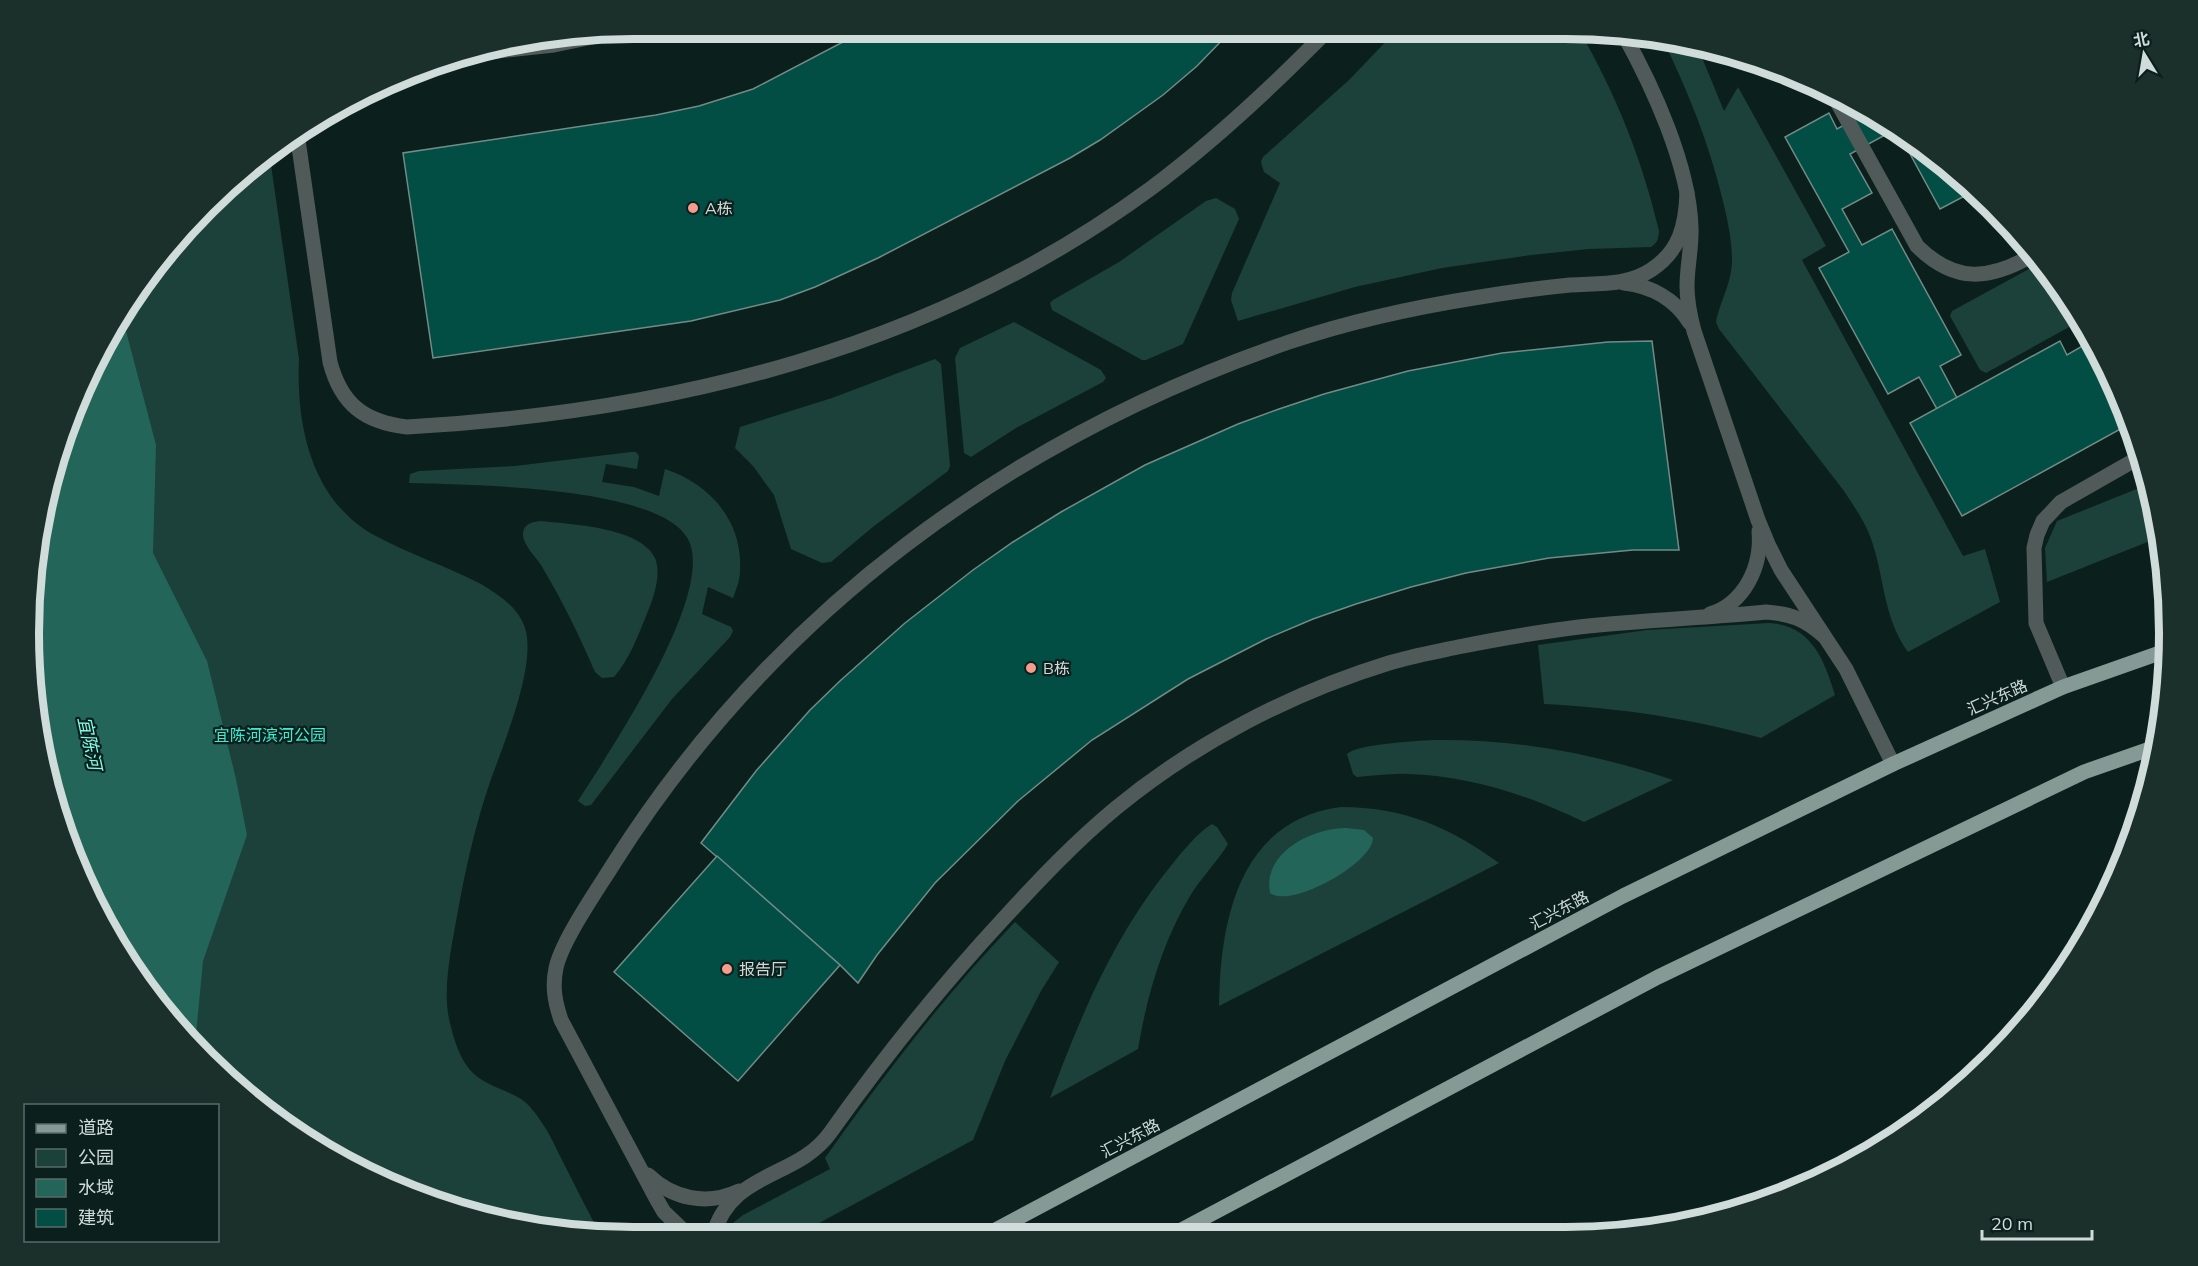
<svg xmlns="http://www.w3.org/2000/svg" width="2198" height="1266" font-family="Mulish,'Noto Sans SC',sans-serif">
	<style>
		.green { fill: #1b413a }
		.water { fill: #24655a }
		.building { fill: #024e44; stroke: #738b86; stroke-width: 1.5 }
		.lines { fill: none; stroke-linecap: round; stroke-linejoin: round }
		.minor { stroke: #505a58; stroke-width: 15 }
		.major { stroke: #859995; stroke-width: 15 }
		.poi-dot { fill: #f59d8d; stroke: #0b201c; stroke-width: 2 }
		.labels { text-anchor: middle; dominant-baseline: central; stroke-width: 4.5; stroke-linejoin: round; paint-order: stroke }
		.poi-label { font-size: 16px; fill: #cfdcd9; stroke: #0b201c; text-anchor: start }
		.street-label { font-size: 16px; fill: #cfdcd9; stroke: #0b201c }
		.park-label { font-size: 16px; fill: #3beed4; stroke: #0b201c }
		.water-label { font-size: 18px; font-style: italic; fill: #82fce6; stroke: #0b201c }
		.rim { fill: none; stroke: #cfdcd9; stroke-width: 8 }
	</style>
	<rect width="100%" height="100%" fill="#0b201c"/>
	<g class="green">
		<path d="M 1579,30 C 1616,94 1642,159 1659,231 C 1658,239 1658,242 1651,247 L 1589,249 L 1531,255 L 1442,268 L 1355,287 L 1238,321 L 1231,300 L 1232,293 L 1280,183 L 1264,172 L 1261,162 L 1263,157 L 1349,80 L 1396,31 Z"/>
		<path d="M 1664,42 L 1698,48 L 1724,111 L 1738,87 L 1826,246 L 1802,260 L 1963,556 L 1985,549 L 2000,602 L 1908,652 C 1882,616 1885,576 1870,536 C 1864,520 1853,505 1844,491 L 1719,329 L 1716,322 C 1720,301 1732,283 1732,260 C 1732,239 1727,218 1722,197 C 1708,141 1689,94 1664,42 Z"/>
		<path d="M 269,151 L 299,359 C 296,425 311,500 374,535 C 409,554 446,566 481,584 C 499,595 518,607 525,628 C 537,665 503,745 490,782 C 475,826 465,871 457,916 C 451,950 441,994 451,1027 C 455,1043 460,1058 470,1070 C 483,1085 505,1089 521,1099 C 529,1104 537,1115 542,1123 C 550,1134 556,1148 562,1160 C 575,1186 588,1211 601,1236 L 438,1205 L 297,1136 L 234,1087 L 154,1001 L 74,864 L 40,751 L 30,672 L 34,554 L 49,476 L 91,366 L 131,297 L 205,206 Z"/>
		<path d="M 1216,198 L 1235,209 L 1239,219 L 1183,344 L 1146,360 L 1142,360 L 1052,310 L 1050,303 L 1053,300 L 1119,262 L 1206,201 Z"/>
		<path d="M 2040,263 L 2067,297 L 2080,321 L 1986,373 L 1980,370 L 1950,316 L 1952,311 Z"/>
		<path d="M 1014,322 L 1101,370 L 1106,378 L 1103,382 L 1016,428 L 971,457 L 964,453 L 955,358 L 960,348 Z"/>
		<path d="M 935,359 L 941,364 L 950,466 L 948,471 L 874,526 L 831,562 L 822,563 L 791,549 L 774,495 L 753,466 L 735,448 L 740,427 L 832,398 Z"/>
		<path d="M 631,452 L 636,452 L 639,456 L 637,469 L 606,464 L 602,482 L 634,487 L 659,496 L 665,469 C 710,484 743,521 740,571 C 740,580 736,590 733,598 L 708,587 L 702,614 L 731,627 L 733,631 L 730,637 L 672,699 L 591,805 L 585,806 L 578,801 C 609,752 717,593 688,539 C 658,485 467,485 409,483 L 410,474 L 419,471 L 515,466 Z"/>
		<path d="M 2149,484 L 2158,515 L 2160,537 L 2047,582 L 2045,548 L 2057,521 Z"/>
		<path d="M 540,521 C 569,524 641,527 655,558 C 662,575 653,600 646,616 C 638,636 629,660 614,677 L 602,678 L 595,672 C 579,635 562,600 541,565 C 536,557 522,544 523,533 C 524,524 532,522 540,521 Z"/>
		<path d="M 1769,623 C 1811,625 1824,659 1835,695 L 1761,738 C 1687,718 1621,708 1544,704 L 1538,645 L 1647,630 Z"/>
		<path d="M 1433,740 C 1518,739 1593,753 1673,780 L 1584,822 C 1528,795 1470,776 1408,774 C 1391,773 1374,776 1357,777 L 1353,774 L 1347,754 C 1357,744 1416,741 1433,740 Z"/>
		<path d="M 1341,807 C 1404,807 1449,827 1499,863 L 1219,1006 C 1220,920 1239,820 1341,807 Z"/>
		<path d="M 1212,824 L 1217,827 L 1228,844 C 1217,862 1201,878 1190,896 C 1162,943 1147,996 1138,1049 L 1050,1098 C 1081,1015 1114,936 1170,867 C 1182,852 1196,834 1212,824 Z"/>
		<path d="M 1015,922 L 1059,962 L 1041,991 L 1005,1061 L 973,1140 L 795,1236 L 726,1236 L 733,1223 L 743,1215 L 830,1169 L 825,1158 C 885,1074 943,997 1015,922 Z"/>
	</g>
	<g class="water">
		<path d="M 115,325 L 126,331 L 156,445 L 153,553 L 207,661 L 236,779 L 247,835 L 203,961 L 195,1045 L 154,1001 L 74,864 L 40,751 L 30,672 L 34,554 L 49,476 L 91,366 Z"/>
		<path d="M 1346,828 L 1364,830 L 1373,838 C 1372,864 1290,909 1270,893 C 1262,852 1313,828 1346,828 Z"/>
	</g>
	<g class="building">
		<path d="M 1231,31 L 1197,66 L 1163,95 L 1100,140 L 1070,158 L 878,258 L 815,287 L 780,300 L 691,321 L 433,358 L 403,153 L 656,115 L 699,106 L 753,89 L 860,33 Z"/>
		<path d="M 1829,113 L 1837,129 L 1866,113 L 1896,129 L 1850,154 L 1872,193 L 1842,209 L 1862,245 L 1892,229 L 1961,355 L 1940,366 L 1957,398 L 1937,409 L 1919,377 L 1888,394 L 1819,268 L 1849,252 L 1785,137 Z"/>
		<path d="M 1896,128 L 1901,130 L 1974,191 L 1940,209 Z"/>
		<path d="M 1652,341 L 1679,550 L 1633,550 L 1549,558 L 1466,573 L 1411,587 L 1356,604 L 1313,619 L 1266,639 L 1188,679 L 1092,740 L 1018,801 L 935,883 L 877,955 L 858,983 L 840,965 L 701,843 L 756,771 L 810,710 L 841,680 L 905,623 L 973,570 L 1013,542 L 1061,512 L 1145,465 L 1238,424 L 1279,409 L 1324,394 L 1408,371 L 1502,353 L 1608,342 Z"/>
		<path d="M 2060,341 L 2067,355 L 2091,341 L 2105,367 L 2096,372 L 2126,426 L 1962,516 L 1910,423 Z"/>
		<path d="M 717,856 L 840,965 L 738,1081 L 614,972 Z"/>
	</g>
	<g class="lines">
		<g class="minor">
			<path d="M 1623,33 C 1653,87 1689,165 1691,227 C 1692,247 1687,266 1687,286 C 1687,302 1690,316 1694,331 L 1758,520 L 1768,544 L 1781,570 L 1846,669 L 1893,764"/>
			<path d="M 461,55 L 554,45 L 607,34"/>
			<path d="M 1835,98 L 1917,246 C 1955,284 1990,280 2033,255"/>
			<path d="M 297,133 L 330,362 C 341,404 364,422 407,427 C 672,412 932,349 1150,189 C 1213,142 1272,87 1327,31"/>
			<path d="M 1624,283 C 1651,286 1675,299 1690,323"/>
			<path d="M 1710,614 C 1745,603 1762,566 1759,531"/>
			<path d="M 2063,687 L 2036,623 L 2034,548 L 2037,535 L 2043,521 L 2061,502 L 2140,457"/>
			<path d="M 648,1175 C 673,1199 707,1206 739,1191"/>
			<path d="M 689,1236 L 664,1212 L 657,1200 L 561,1020 C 555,1002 552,987 556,968 C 562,940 598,889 614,863 C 773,612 1010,438 1289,342 C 1351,321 1416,307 1480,297 C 1510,292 1540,288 1570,285 C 1597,283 1627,286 1651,270 C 1680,251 1686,225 1687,192"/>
			<path d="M 713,1236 C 731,1170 797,1179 830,1133 C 884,1057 942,985 1005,917 C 1040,879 1076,841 1116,808 C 1195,743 1291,693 1389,663 C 1411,656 1435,652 1458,647 C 1498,639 1538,632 1579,627 C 1641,620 1704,618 1766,612 C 1792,614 1804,619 1824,636"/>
		</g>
		<g class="major">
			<path d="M 984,1236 L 1623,896 L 1893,764 L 2063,687 L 2168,650"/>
			<path d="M 1170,1236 L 1658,977 L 2084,772 L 2158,746"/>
		</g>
	</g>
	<g class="poi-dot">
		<circle cx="693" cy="208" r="6"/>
		<circle cx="1031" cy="668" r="6"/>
		<circle cx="727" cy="969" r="6"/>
	</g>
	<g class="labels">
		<g class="poi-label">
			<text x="705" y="208">A栋</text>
			<text x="1043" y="668">B栋</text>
			<text x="739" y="969">报告厅</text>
		</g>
		<g class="street-label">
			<text transform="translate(1997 697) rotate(-24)">汇兴东路</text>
			<text transform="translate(1559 910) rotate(-28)">汇兴东路</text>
			<text transform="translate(1130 1138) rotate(-28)">汇兴东路</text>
		</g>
		<g class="park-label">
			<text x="270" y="735">宜陈河滨河公园</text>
		</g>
		<g class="water-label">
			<text transform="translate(90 743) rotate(78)">宜陈河</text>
		</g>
	</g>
	<path d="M0 0H2198V1266H0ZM633 39H1565A594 594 0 0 1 2159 633V633A594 594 0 0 1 1565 1227H633A594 594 0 0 1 39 633V633A594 594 0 0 1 633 39Z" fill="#1b2f2b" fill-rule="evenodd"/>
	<path class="rim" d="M633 39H1565A594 594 0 0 1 2159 633V633A594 594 0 0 1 1565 1227H633A594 594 0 0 1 39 633V633A594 594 0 0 1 633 39Z"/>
	<rect x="24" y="1104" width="195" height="138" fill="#0b201c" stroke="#596b68" stroke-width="1.5"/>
	<rect x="36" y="1124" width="30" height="9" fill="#859995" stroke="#596b68" stroke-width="1.5"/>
	<text x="78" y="1134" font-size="18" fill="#cfdcd9">道路</text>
	<rect x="36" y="1149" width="30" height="18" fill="#1b413a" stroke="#596b68" stroke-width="1.5"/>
	<text x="78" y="1164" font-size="18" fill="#cfdcd9">公园</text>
	<rect x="36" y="1179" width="30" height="18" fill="#24655a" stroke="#596b68" stroke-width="1.5"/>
	<text x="78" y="1194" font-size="18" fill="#cfdcd9">水域</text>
	<rect x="36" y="1209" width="30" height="18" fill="#024e44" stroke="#596b68" stroke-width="1.5"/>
	<text x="78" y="1224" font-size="18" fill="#cfdcd9">建筑</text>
	<g transform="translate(2144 54) rotate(349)" stroke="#0b201c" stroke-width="4.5" paint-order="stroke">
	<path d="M0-4.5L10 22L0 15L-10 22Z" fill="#cfdcd9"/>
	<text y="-9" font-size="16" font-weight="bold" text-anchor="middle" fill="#cfdcd9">北</text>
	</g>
	<path d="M1982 1230v9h110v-9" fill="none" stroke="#cfdcd9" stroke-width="3"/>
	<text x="1991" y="1230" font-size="18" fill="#cfdcd9" stroke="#0b201c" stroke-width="4.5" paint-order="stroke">20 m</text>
</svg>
